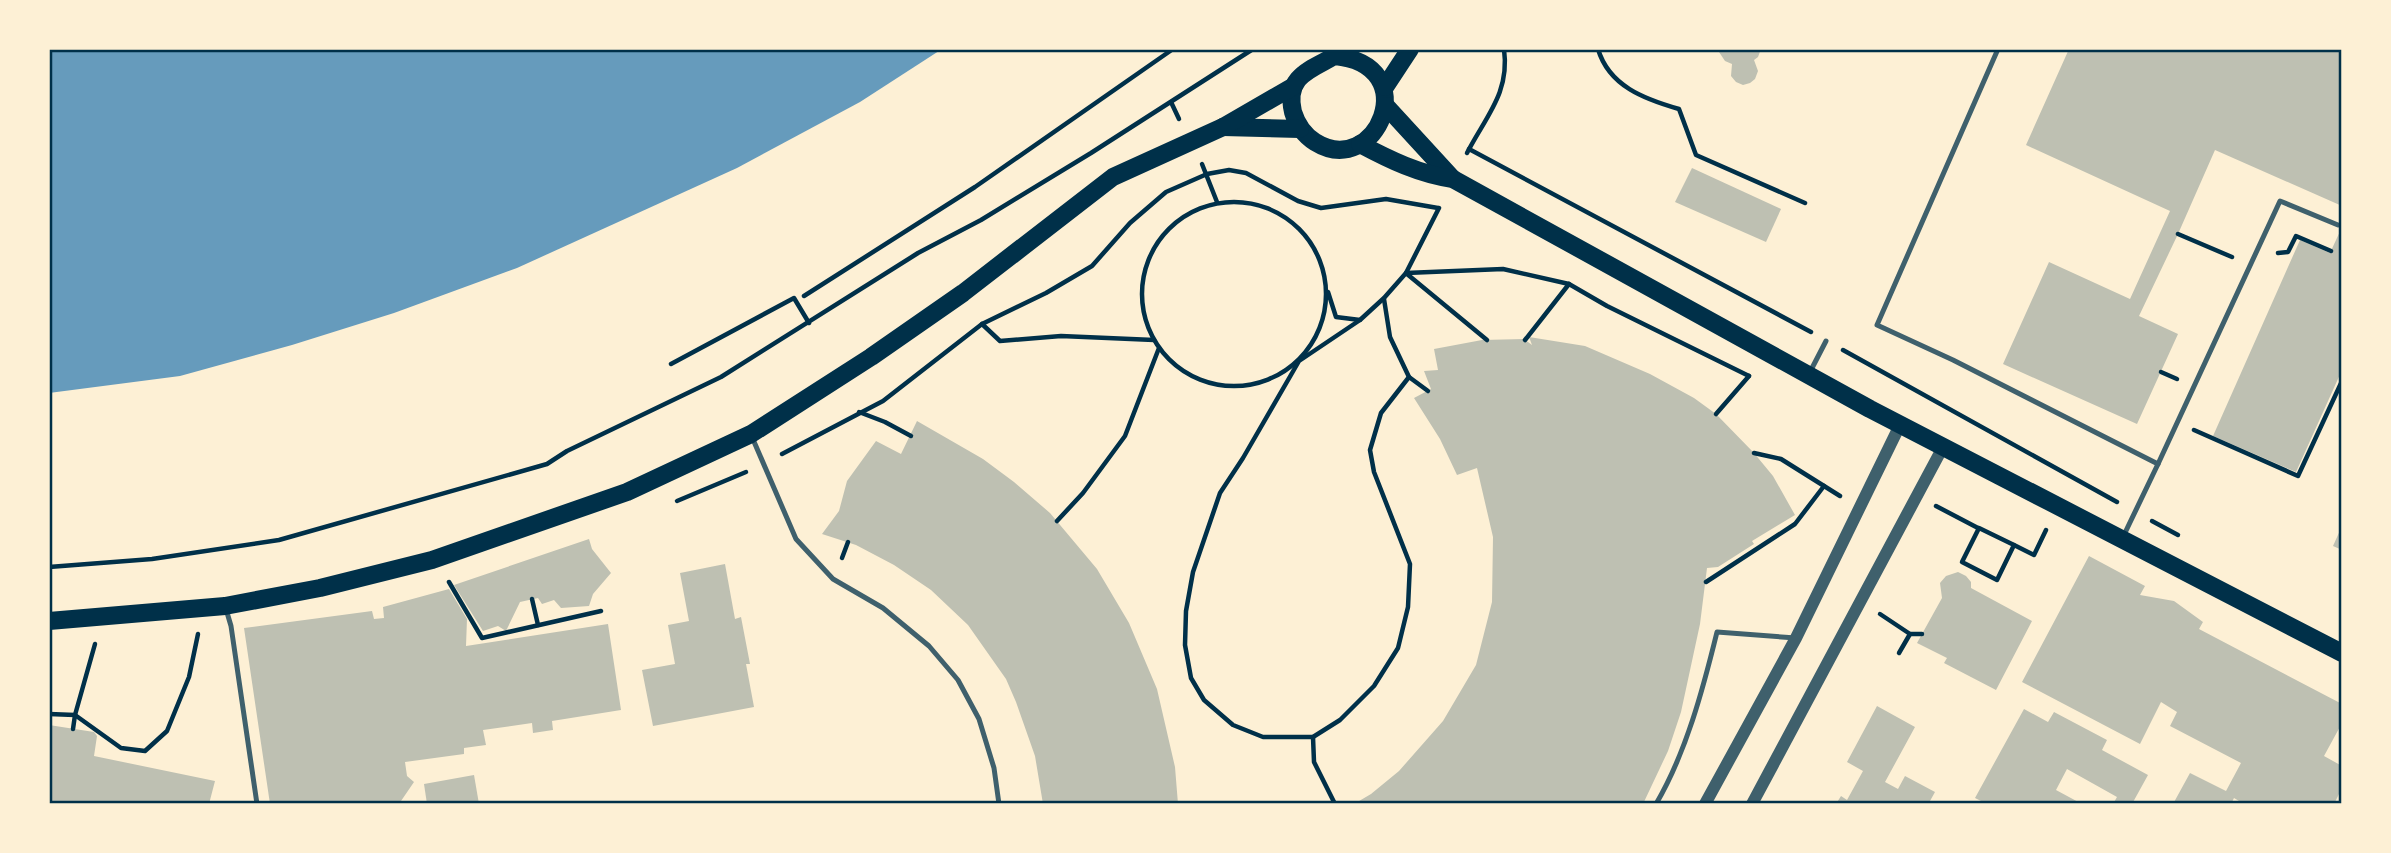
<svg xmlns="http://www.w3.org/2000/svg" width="2391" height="853" font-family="Lato,sans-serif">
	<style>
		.water { fill: #669bbc }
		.building { fill: #bec0b2 }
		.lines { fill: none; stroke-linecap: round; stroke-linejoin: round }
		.path { stroke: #003049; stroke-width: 4.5 }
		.service { stroke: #3f606c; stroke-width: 5 }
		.tertiary { stroke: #3f606c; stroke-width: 12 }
		.primary { stroke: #003049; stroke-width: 18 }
		.neatline { fill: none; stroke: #003049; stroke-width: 2.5 }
	</style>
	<rect width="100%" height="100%" fill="#fdf0d5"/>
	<path class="water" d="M 49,49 L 942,49 L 860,102 L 737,168 L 517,268 L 394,313 L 292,345 L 180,376 L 49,393 Z"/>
	<g class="building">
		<path d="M 1717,49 L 1761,49 L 1758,57 L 1754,60 L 1758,71 L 1755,79 L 1750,83 L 1743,85 L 1736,82 L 1731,76 L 1732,64 L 1725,61 Z"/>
		<path d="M 2069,49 L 2342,49 L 2342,206 L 2215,150 L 2178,234 L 2139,316 L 2178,334 L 2137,424 L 2003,364 L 2049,262 L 2130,299 L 2170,211 L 2026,145 Z"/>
		<path d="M 1692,168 L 1781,209 L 1766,242 L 1675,202 Z"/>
		<path d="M 2342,227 L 2342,370 L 2296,472 L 2213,436 L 2300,240 L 2330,253 Z"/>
		<path d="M 1529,337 L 1585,346 L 1650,374 L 1694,398 L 1716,414 L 1754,453 L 1773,476 L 1795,515 L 1752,541 L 1754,544 L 1718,567 L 1707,568 L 1700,624 L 1681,712 L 1668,751 L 1643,804 L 1354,804 L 1371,794 L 1399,771 L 1443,721 L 1476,665 L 1492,602 L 1493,537 L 1477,468 L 1457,475 L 1440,439 L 1414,398 L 1431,389 L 1424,371 L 1438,370 L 1434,349 L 1482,340 L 1524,339 L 1532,345 Z"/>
		<path d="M 917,421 L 983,459 L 1014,482 L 1050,513 L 1097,569 L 1129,623 L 1157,689 L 1175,767 L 1178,804 L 1043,804 L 1035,756 L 1016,702 L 1006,679 L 968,625 L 931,590 L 894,565 L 856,545 L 822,534 L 839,511 L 847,481 L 876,441 L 901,454 Z"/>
		<path d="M 2342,526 L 2342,550 L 2333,546 Z"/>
		<path d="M 589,539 L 592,549 L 611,573 L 593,594 L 589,606 L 561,608 L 554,600 L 542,604 L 538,598 L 520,602 L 506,631 L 498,626 L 483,631 L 454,585 Z"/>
		<path d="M 2089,556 L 2145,586 L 2140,595 L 2174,601 L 2203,622 L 2199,629 L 2342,704 L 2342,723 L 2324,756 L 2342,766 L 2342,788 L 2334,804 L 2244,804 L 2234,798 L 2231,804 L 2173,804 L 2190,773 L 2226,791 L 2241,763 L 2170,726 L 2177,712 L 2161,702 L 2140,744 L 2022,682 Z"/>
		<path d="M 725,564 L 735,619 L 741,617 L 750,664 L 746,664 L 754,707 L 653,726 L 642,670 L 675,664 L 668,625 L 689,621 L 680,573 Z"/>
		<path d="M 1958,572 L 1966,576 L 1971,582 L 1971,588 L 2032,621 L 1996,690 L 1944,663 L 1947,658 L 1917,643 L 1942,598 L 1940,583 L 1946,576 Z"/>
		<path d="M 449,589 L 467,619 L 466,646 L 608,624 L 621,710 L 552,721 L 553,730 L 533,733 L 532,723 L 483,730 L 486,745 L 464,748 L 464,754 L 405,762 L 407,776 L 414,782 L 401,801 L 406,804 L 270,804 L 244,628 L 372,611 L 374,619 L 384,618 L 383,607 Z"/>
		<path d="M 1877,706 L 1915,727 L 1885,782 L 1898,789 L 1905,776 L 1935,792 L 1930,801 L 1936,804 L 1836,804 L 1841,796 L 1847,800 L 1863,771 L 1847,762 Z"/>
		<path d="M 2024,709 L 2048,722 L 2054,712 L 2107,740 L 2102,750 L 2148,775 L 2132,804 L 2113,804 L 2117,797 L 2067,769 L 2056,790 L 2082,804 L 1987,804 L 1975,798 Z"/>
		<path d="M 49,725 L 94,732 L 97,736 L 94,756 L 215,781 L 209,804 L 49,804 Z"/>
		<path d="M 474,775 L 479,804 L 427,804 L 424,784 Z"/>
	</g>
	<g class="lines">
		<g class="path">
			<path d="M 1598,49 C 1609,86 1644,99 1679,109 L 1696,155 L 1805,203"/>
			<path d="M 1171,102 L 1179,119"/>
			<path d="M 1469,149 L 1811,332"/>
			<path d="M 1467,153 C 1486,116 1510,93 1504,49"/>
			<path d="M 1202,164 L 1217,202"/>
			<circle cx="1234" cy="294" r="92"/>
			<path d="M 2178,234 L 2232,257"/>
			<path d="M 2278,253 L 2288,252 L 2296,236 L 2331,251"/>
			<path d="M 1406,273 L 1503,269 L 1569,284 L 1607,306 L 1749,376"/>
			<path d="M 1407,274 L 1487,340"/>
			<path d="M 1328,292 L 1336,317 L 1360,320"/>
			<path d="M 804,296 L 975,187 L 1173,49"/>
			<path d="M 1384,299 L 1390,337 L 1409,377 L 1428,391"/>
			<path d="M 982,324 L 1000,341 L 1061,336 L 1154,340"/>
			<path d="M 1525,340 L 1569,284"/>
			<path d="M 1843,350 L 2117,502"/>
			<path d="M 671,364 L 794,298 L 809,323"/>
			<path d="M 2161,372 L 2177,379"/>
			<path d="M 1409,377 L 1381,413 L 1370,450 L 1374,472 L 1410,564 L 1408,607 L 1398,648 L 1374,686 L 1340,720 L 1313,737 L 1263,737 L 1233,725 L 1204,700 L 1191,678 L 1185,645 L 1186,611 L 1193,572 L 1220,493 L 1243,458 L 1299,361 L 1360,320 L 1384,298 L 1406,273 L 1439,208"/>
			<path d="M 859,412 L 885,422 L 911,436"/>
			<path d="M 1716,414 L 1749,376"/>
			<path d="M 2194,430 L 2298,476 L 2342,381"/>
			<path d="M 1754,453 L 1781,459 L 1840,496"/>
			<path d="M 782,454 L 883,401 L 982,324 L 1046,293 L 1092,266 L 1130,223 L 1166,192 L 1207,174 L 1229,170 L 1246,173 L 1298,201 L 1321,208 L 1386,199 L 1438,208"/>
			<path d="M 677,501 L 746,472"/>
			<path d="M 1936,506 L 1978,528"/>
			<path d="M 1057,521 L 1083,493 L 1125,436 L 1159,348"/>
			<path d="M 2152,521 L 2178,535"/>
			<path d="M 1979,528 L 2014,545 L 1997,580 L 1962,562 Z"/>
			<path d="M 2014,545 L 2034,555 L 2046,530"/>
			<path d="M 842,558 L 848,542"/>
			<path d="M 49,567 L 152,559 L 279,540 L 547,464 L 567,451 L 721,377 L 918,253 L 981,220 L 1091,153 L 1253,49"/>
			<path d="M 449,582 L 482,638 L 601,611"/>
			<path d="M 1706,582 L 1795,524 L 1824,486"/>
			<path d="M 532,599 L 538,625"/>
			<path d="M 1880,614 L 1910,634 L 1922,634"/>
			<path d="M 1899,653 L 1910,634"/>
			<path d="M 49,714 L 75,715 L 121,748 L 145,751 L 167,731 L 189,677 L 198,634"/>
			<path d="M 73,729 L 75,715 L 95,644"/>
			<path d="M 1313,737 L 1314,762 L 1335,804"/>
		</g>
		<g class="service">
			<path d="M 1998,49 L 1877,325 L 1953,360 L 2158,464 L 2280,201 L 2338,225"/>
			<path d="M 1810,372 L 1826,341"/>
			<path d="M 752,437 L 796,539 L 833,579 L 883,608 L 929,646 L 958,680 L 979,719 L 994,768 L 999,804"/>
			<path d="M 2123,537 L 2158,464"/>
			<path d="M 226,609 L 231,626 L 257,804"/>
			<path d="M 1656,804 C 1686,753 1703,689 1717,632 L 1796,638"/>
		</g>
		<g class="tertiary">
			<path d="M 1705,804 L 1796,638 L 1900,425"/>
			<path d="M 1752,804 L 1943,447"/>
		</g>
		<g class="primary">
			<path d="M 1335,56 C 1426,65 1376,180 1315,142 C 1304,135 1297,125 1293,112 C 1283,70 1321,68 1345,49"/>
			<path d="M 1385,87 L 1410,49"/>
			<path d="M 1386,106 L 1453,179"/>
			<path d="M 1223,127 L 1300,129"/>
			<path d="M 1360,144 C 1390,160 1419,174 1453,179 L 1870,409 L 2342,653"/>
			<path d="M 49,621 L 225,606 L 320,588 L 432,560 L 627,492 L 751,434 L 871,357 L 963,293 L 1113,177 L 1223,127 L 1294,86"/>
		</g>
	</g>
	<rect width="2391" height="853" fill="none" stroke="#fdf0d5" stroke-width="102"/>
	<rect x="51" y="51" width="2289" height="751" class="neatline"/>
</svg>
